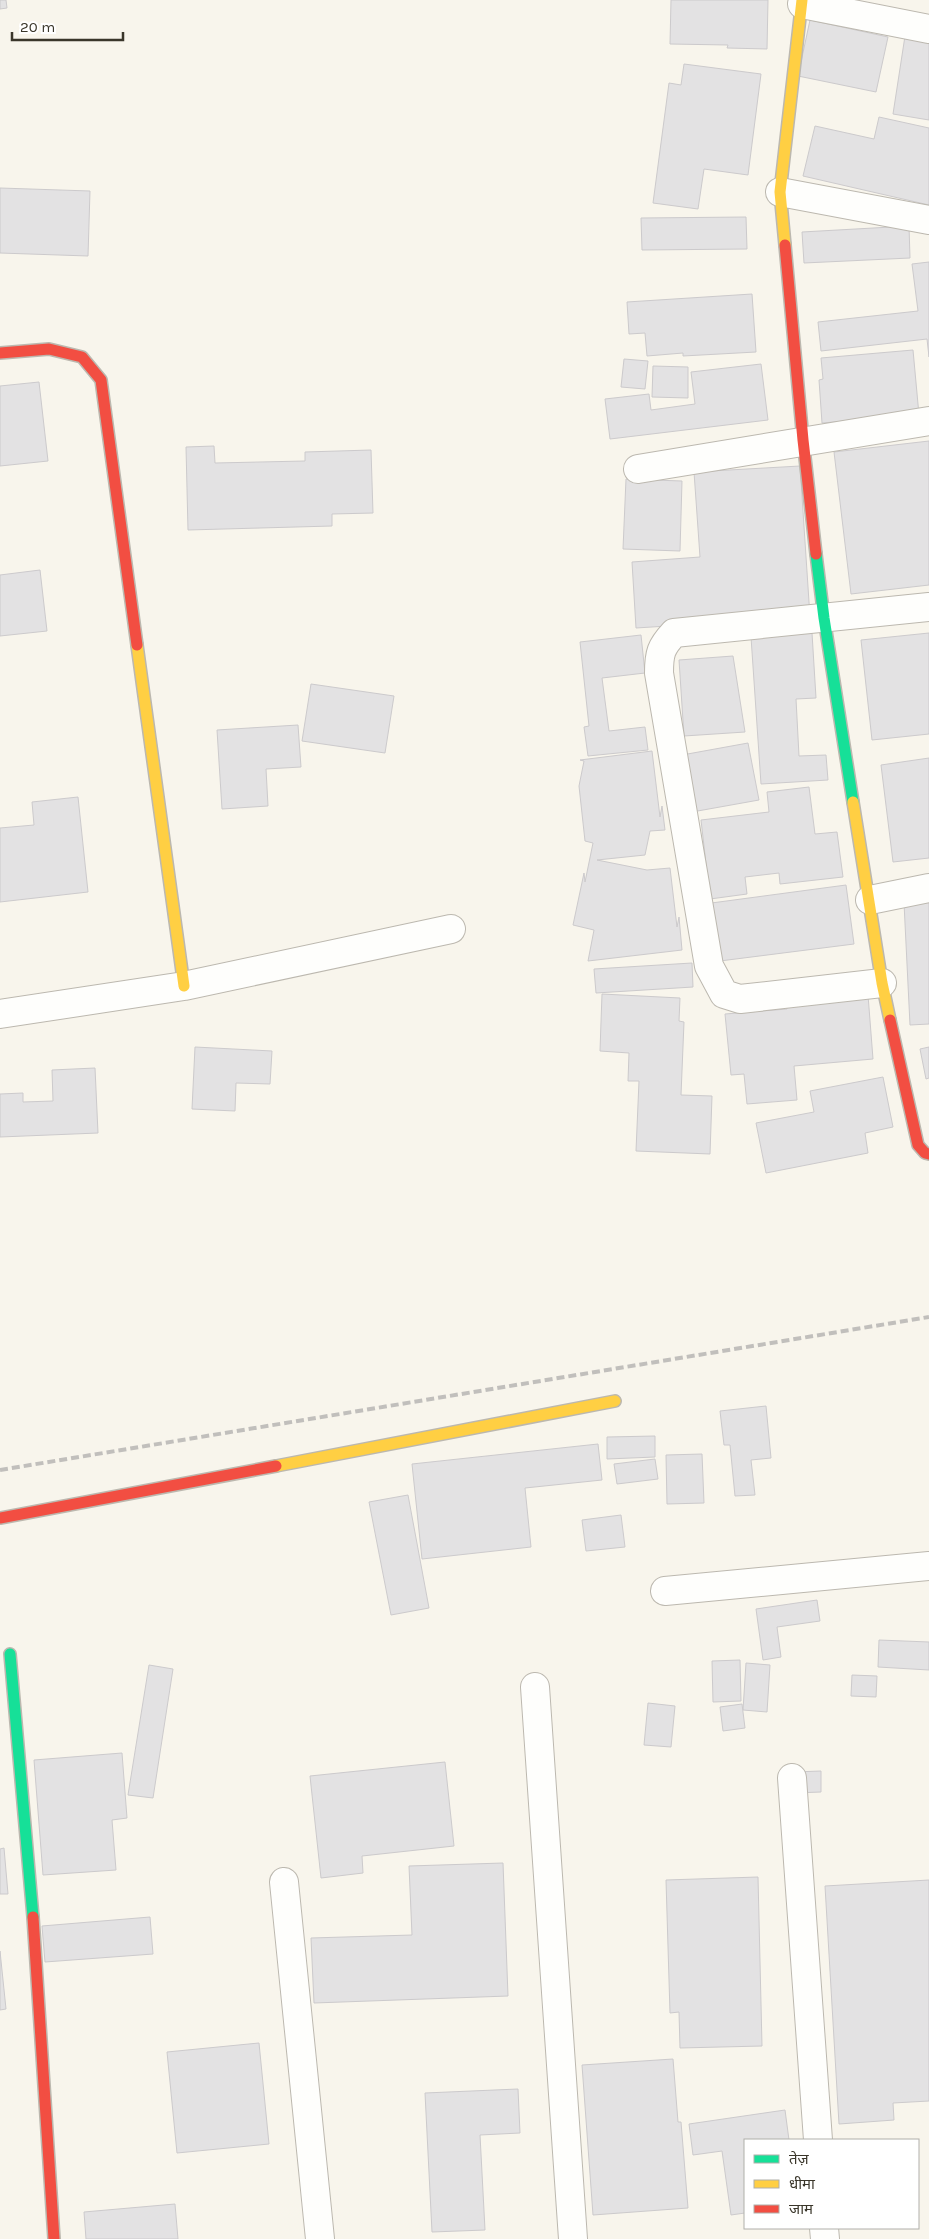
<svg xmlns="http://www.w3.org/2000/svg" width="929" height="2239" font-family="Karla,'Noto Sans Devanagari',sans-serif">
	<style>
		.building { fill: #e3e2e3; stroke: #cccacc }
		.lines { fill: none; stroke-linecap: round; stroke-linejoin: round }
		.street-casing { stroke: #bcb8af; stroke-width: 30 }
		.fast-casing { stroke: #bcb8af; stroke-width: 14 }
		.slow-casing { stroke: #bcb8af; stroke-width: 14 }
		.jam-casing { stroke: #bcb8af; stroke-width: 14 }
		.street { stroke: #fefefc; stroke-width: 28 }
		.fast { stroke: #16e098; stroke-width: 11 }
		.slow { stroke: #ffcf43; stroke-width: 11 }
		.jam { stroke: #f24e42; stroke-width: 11 }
		.rail { stroke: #c1bfbc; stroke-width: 4; stroke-dasharray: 8 4; stroke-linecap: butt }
	</style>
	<rect width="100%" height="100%" fill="#f8f5ec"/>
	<g class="building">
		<path d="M 0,0 L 6,0 L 7,8 L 0,9 Z"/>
		<path d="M 671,0 L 768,0 L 767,49 L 727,48 L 728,45 L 670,44 Z"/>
		<path d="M 810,20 L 888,37 L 876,92 L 798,76 Z"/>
		<path d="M 905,36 L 929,40 L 929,120 L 893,114 Z"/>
		<path d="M 684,64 L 761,74 L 748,175 L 704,169 L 698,209 L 653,203 L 669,83 L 681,85 Z"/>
		<path d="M 879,117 L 929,128 L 929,205 L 803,176 L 815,126 L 874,139 Z"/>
		<path d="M 0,188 L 90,191 L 88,256 L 0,253 Z"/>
		<path d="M 746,217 L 747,249 L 642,250 L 641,218 Z"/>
		<path d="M 909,226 L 910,258 L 804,263 L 802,232 Z"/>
		<path d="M 929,262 L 929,357 L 927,339 L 821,351 L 818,322 L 918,311 L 912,264 Z"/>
		<path d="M 752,294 L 756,352 L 683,356 L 683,353 L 647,356 L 645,333 L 629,334 L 627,302 Z"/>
		<path d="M 913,350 L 919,415 L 822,423 L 819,380 L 823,379 L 821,358 Z"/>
		<path d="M 624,359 L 648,361 L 645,389 L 621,387 Z"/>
		<path d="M 761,364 L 768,420 L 610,439 L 605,399 L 649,394 L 651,410 L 695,404 L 691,372 Z"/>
		<path d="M 653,366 L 688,367 L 688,398 L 652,397 Z"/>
		<path d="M 39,382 L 48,461 L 0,466 L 0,386 Z"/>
		<path d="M 929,441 L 929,585 L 851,594 L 834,452 Z"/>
		<path d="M 214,446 L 215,463 L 305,461 L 305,452 L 371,450 L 373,513 L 332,514 L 332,526 L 188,530 L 186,447 Z"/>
		<path d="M 800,466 L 810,617 L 636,628 L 632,562 L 700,557 L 694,472 Z"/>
		<path d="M 626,479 L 682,481 L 680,551 L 623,549 Z"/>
		<path d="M 40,570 L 47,631 L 0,636 L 0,575 Z"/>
		<path d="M 812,633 L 816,698 L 796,699 L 799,756 L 826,755 L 828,780 L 761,784 L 751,637 Z"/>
		<path d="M 929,633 L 929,734 L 872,740 L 861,640 Z"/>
		<path d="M 641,635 L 645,673 L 602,678 L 609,731 L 645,727 L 648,750 L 588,756 L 584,727 L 589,726 L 580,642 Z"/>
		<path d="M 733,656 L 745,732 L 684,736 L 679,660 Z"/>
		<path d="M 311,684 L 394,696 L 385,753 L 302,741 Z"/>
		<path d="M 298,725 L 301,767 L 266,769 L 268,806 L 222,809 L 217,730 Z"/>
		<path d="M 748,743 L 759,800 L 692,812 L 682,755 Z"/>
		<path d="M 652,751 L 660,817 L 662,806 L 665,830 L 650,831 L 645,855 L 597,860 L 647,870 L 670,868 L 677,927 L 679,917 L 682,950 L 588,961 L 594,930 L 573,925 L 584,873 L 585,882 L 593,843 L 585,841 L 579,786 L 584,761 L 580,760 Z"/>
		<path d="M 929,758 L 929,858 L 893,862 L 881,765 Z"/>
		<path d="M 809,787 L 815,834 L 837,832 L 843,877 L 780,884 L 779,873 L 745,877 L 747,894 L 710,899 L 701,820 L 769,812 L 767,792 Z"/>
		<path d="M 78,797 L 88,892 L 0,902 L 0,828 L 34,825 L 32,802 Z"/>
		<path d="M 846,885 L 854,944 L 712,962 L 704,904 Z"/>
		<path d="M 929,901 L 929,1024 L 910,1025 L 904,903 Z"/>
		<path d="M 692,963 L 693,987 L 596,993 L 594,969 Z"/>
		<path d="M 602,994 L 680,998 L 679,1021 L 684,1022 L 681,1095 L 712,1096 L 710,1154 L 636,1151 L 639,1081 L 628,1081 L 629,1053 L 600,1051 Z"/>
		<path d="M 868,995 L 873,1059 L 794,1066 L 797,1100 L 747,1104 L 744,1074 L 731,1075 L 725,1014 L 787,1009 L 787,1003 Z"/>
		<path d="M 195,1047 L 272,1051 L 270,1084 L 236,1083 L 235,1111 L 192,1109 Z"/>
		<path d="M 929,1047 L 929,1078 L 926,1079 L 920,1049 Z"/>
		<path d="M 95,1068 L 98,1133 L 0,1137 L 0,1094 L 23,1093 L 23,1102 L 53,1101 L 52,1070 Z"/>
		<path d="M 883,1077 L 893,1127 L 865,1133 L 868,1153 L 766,1173 L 756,1123 L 814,1112 L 810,1091 Z"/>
		<path d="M 766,1406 L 771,1458 L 751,1460 L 755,1495 L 735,1496 L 730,1445 L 724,1445 L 720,1411 Z"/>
		<path d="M 655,1436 L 655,1457 L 607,1459 L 607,1437 Z"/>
		<path d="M 598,1444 L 602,1480 L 525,1488 L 531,1547 L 422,1559 L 412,1464 Z"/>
		<path d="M 702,1454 L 704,1503 L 667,1504 L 666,1455 Z"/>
		<path d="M 655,1459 L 658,1479 L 617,1484 L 614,1464 Z"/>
		<path d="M 408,1495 L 429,1608 L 391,1615 L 369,1502 Z"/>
		<path d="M 621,1515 L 625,1547 L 586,1551 L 582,1520 Z"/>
		<path d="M 817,1600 L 820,1621 L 777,1627 L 781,1657 L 763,1660 L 756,1609 Z"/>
		<path d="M 879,1640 L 929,1642 L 929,1670 L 878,1667 Z"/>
		<path d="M 740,1660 L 741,1701 L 713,1702 L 712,1661 Z"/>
		<path d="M 746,1663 L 770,1665 L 767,1712 L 743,1710 Z"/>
		<path d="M 149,1665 L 173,1669 L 153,1798 L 128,1795 Z"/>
		<path d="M 852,1675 L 877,1676 L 876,1697 L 851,1696 Z"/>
		<path d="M 648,1703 L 675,1706 L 671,1747 L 644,1745 Z"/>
		<path d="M 742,1704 L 745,1728 L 723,1731 L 720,1707 Z"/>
		<path d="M 122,1753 L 127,1818 L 112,1820 L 116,1870 L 43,1875 L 34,1760 Z"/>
		<path d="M 445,1762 L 454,1846 L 362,1856 L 363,1873 L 321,1878 L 310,1776 Z"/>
		<path d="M 821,1771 L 821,1792 L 794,1793 L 794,1772 Z"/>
		<path d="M 4,1848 L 8,1894 L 0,1894 L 0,1849 Z"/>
		<path d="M 503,1863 L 508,1996 L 314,2003 L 311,1938 L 412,1935 L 409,1866 Z"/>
		<path d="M 758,1877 L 762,2046 L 680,2048 L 679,2012 L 670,2013 L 666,1880 Z"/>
		<path d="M 929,1880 L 929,2101 L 893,2103 L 894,2120 L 839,2124 L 825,1886 Z"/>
		<path d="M 150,1917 L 153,1954 L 45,1962 L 42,1926 Z"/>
		<path d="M 0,1951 L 6,2009 L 0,2010 Z"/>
		<path d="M 259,2043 L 269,2144 L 177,2153 L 167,2052 Z"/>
		<path d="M 673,2059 L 678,2122 L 681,2122 L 688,2208 L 593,2215 L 582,2065 Z"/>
		<path d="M 518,2089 L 520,2133 L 480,2135 L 485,2230 L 432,2232 L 425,2093 Z"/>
		<path d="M 785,2110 L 789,2140 L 745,2140 L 745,2213 L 731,2215 L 722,2151 L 693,2155 L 689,2124 Z"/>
		<path d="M 175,2204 L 178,2239 L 86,2239 L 84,2212 Z"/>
	</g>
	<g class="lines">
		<g class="street-casing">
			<g id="street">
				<path d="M 802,4 L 929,29"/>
				<path d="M 780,192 L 929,220"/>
				<path d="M 638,469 L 929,421"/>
				<path d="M 870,900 L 929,888"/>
				<path d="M 882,983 L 740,999 L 724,994 L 709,966 L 659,673 C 659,653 661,647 674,633 L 929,607"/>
				<path d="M 0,1014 L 184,986 L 451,929"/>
				<path d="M 665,1591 L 929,1566"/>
				<path d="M 535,1687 L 573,2239"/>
				<path d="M 792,1778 L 818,2140"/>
				<path d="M 284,1882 L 320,2239"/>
				<path d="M 824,2228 L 825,2239"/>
			</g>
		</g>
		<g class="fast-casing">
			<g id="fast">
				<path d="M 816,554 L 824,618 L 853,802"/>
				<path d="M 10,1654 L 33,1917"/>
			</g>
		</g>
		<g class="slow-casing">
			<g id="slow">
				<path d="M 785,245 L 780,192 L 802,0"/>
				<path d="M 137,645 L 184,986"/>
				<path d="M 853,802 L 882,983 L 890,1020"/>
				<path d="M 276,1466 L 615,1401"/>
			</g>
		</g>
		<g class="jam-casing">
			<g id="jam">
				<path d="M 785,245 L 803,440 L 816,554"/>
				<path d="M 0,353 L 49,349 L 82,357 L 101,380 L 137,645"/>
				<path d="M 890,1020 L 918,1145 L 925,1153 L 929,1154"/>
				<path d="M 0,1518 L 276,1466"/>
				<path d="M 33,1917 L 54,2239"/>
			</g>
		</g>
		<use href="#street" class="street"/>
		<use href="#fast" class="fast"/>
		<use href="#slow" class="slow"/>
		<use href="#jam" class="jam"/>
		<path class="rail" d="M 0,1470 L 929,1317"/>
	</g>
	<rect x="744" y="2139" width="175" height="90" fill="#ffffff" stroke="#b0afaa"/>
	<rect x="754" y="2155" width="25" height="8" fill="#16e098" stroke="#b0afaa"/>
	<text x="789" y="2164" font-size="15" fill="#3a362a">तेज़</text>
	<rect x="754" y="2180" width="25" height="8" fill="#ffcf43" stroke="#b0afaa"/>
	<text x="789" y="2189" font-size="15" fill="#3a362a">धीमा</text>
	<rect x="754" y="2205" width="25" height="8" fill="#f24e42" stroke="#b0afaa"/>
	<text x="789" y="2214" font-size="15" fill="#3a362a">जाम</text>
	<path d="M12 32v8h111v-8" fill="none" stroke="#3a362a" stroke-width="2.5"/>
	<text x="20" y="32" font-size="15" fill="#3a362a" stroke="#ffffff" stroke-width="4" paint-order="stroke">20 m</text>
</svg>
